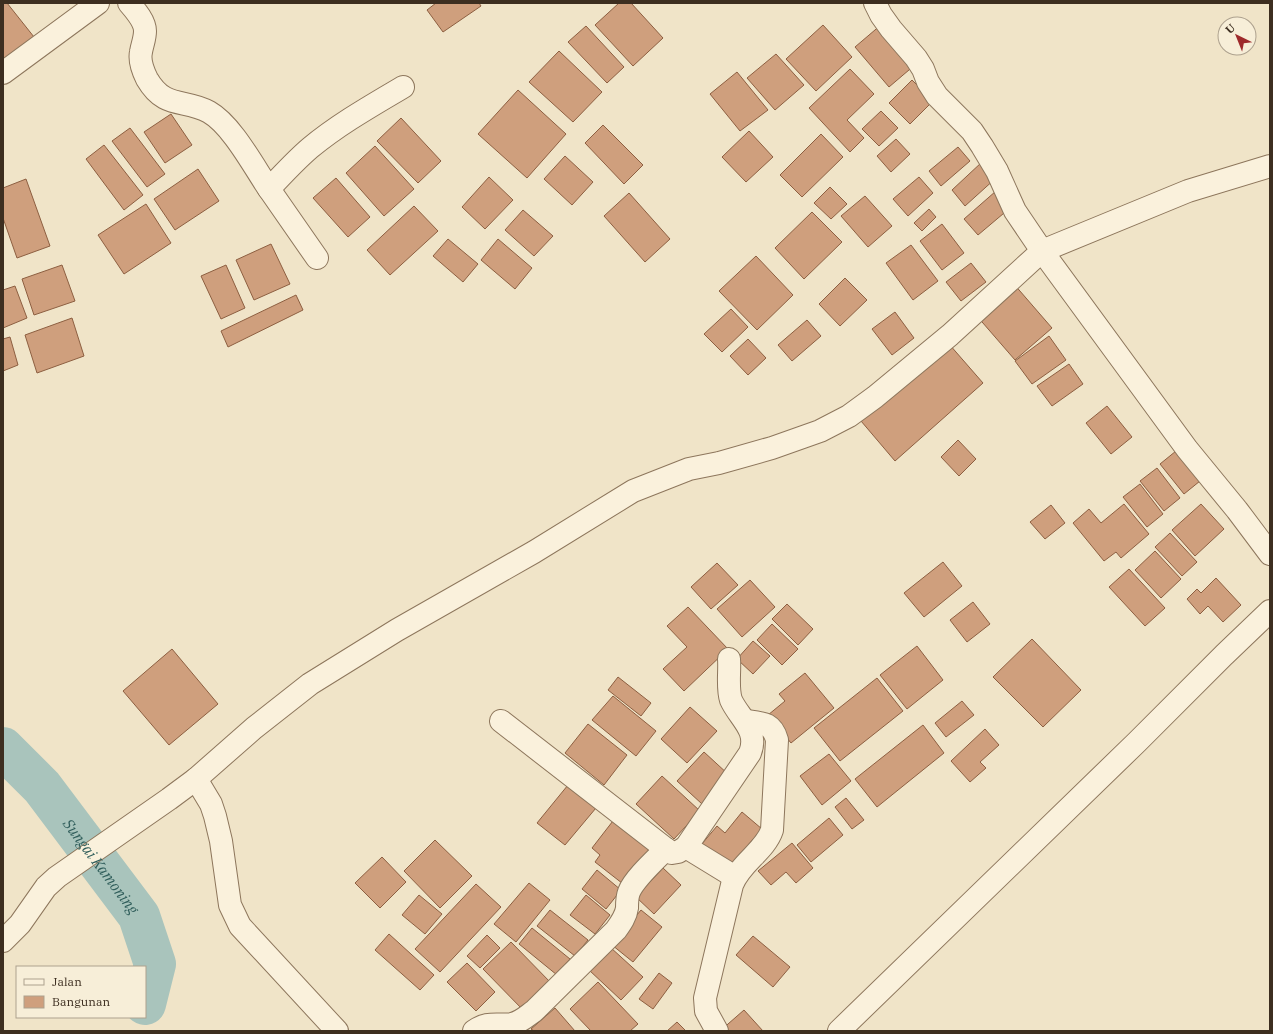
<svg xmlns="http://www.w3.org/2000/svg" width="1273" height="1034" font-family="'IBM Plex Serif',serif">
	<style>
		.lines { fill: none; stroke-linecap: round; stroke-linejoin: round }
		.river { stroke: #a9c4bc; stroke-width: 42 }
		.building { fill: #cf9f7d; stroke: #8d5f41 }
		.minor-casing { stroke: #8d765c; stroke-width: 24 }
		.tertiary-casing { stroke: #8d765c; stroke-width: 24 }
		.minor { stroke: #faf1dc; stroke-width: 22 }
		.tertiary { stroke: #faf1dc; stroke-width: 22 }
		.labels { text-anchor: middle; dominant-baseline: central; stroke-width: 4; stroke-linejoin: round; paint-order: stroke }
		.water-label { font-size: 15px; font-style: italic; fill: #2f5d5a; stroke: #f7eed8 }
	</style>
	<rect width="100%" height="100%" fill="#f0e4c8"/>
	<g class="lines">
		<path class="river" id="s1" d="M 3,748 L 42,787 L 139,916 L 155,964 L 145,1004"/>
	</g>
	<g class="building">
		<path d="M 3,3 L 7,3 L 38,42 L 3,63 Z"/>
		<path d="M 436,3 L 479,3 L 481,6 L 443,32 L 427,10 Z"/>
		<path d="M 619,3 L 631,3 L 663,38 L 633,66 L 595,25 Z"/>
		<path d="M 882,24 L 916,64 L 889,87 L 855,47 Z"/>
		<path d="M 823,25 L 852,57 L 816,91 L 786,59 Z"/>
		<path d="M 586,26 L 624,67 L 607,83 L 568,42 Z"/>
		<path d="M 559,51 L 602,92 L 573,122 L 529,82 Z"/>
		<path d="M 776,54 L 804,85 L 775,110 L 747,78 Z"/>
		<path d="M 850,69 L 874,94 L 847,120 L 864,138 L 850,152 L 809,108 Z"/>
		<path d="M 737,72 L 768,110 L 740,131 L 710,94 Z"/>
		<path d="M 912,80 L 933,101 L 910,124 L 889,103 Z"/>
		<path d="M 518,90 L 566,134 L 527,178 L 478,134 Z"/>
		<path d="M 881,111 L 898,128 L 879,146 L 862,129 Z"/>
		<path d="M 171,114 L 192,145 L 165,163 L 144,132 Z"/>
		<path d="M 401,118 L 441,161 L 418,183 L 377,141 Z"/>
		<path d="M 603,125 L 643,165 L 624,184 L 585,143 Z"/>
		<path d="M 130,128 L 165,174 L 147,187 L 112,141 Z"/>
		<path d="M 749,131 L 773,157 L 746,182 L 722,157 Z"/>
		<path d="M 821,134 L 843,157 L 802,197 L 780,175 Z"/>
		<path d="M 896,139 L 910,154 L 891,172 L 877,156 Z"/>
		<path d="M 104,145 L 143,195 L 124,210 L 86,159 Z"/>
		<path d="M 375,146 L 414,189 L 384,216 L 346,173 Z"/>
		<path d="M 958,147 L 970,161 L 941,186 L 929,171 Z"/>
		<path d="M 565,156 L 593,182 L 572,205 L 544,179 Z"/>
		<path d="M 982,162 L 996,178 L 965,206 L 952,190 Z"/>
		<path d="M 198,169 L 219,201 L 175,230 L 154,199 Z"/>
		<path d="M 489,177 L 513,200 L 485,229 L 462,207 Z"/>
		<path d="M 919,177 L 933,193 L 908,216 L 893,199 Z"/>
		<path d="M 336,178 L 370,217 L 348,237 L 313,198 Z"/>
		<path d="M 26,179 L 50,246 L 17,258 L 3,218 L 3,188 Z"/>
		<path d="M 830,187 L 847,204 L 831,219 L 814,203 Z"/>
		<path d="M 996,191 L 1010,208 L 978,235 L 964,219 Z"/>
		<path d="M 629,193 L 670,239 L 645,262 L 604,216 Z"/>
		<path d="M 865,196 L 892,226 L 868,247 L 841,216 Z"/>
		<path d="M 146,204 L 171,243 L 124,274 L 98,235 Z"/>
		<path d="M 414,206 L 438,231 L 390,275 L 367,250 Z"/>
		<path d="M 929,209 L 936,217 L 922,231 L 914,223 Z"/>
		<path d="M 523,210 L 553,236 L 534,256 L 505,230 Z"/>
		<path d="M 812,212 L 842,242 L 804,279 L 775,248 Z"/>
		<path d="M 942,224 L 964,253 L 942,270 L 920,241 Z"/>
		<path d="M 448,239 L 478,264 L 463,282 L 433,256 Z"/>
		<path d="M 498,239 L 532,268 L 515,289 L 481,260 Z"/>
		<path d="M 271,244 L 290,284 L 254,300 L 236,260 Z"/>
		<path d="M 911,245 L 938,281 L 913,300 L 886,263 Z"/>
		<path d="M 756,256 L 793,295 L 757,330 L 719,291 Z"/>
		<path d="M 971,263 L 986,282 L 961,301 L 946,282 Z"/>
		<path d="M 62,265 L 75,301 L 34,315 L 22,279 Z"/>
		<path d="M 226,265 L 245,308 L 221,319 L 201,276 Z"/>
		<path d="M 845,278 L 867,300 L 840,326 L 819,304 Z"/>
		<path d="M 1013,283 L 1052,328 L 1015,360 L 976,315 Z"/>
		<path d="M 15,286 L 27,318 L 3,328 L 3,290 Z"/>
		<path d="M 296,295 L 303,310 L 228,347 L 221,331 Z"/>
		<path d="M 731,309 L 748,327 L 722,352 L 704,334 Z"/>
		<path d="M 895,312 L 914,338 L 892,355 L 872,329 Z"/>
		<path d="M 72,318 L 84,356 L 37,373 L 25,335 Z"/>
		<path d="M 807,320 L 821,336 L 792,361 L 778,345 Z"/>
		<path d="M 1049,336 L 1066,360 L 1032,384 L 1015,361 Z"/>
		<path d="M 10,337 L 18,365 L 3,371 L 3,339 Z"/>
		<path d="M 748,339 L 766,358 L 748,375 L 730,356 Z"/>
		<path d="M 949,344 L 983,383 L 895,461 L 861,421 Z"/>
		<path d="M 1069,364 L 1083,384 L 1052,406 L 1037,386 Z"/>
		<path d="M 1107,406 L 1132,437 L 1111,454 L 1086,423 Z"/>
		<path d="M 958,440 L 976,459 L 959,476 L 941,457 Z"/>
		<path d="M 1176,451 L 1200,481 L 1184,494 L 1160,464 Z"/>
		<path d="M 1157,468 L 1180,498 L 1164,511 L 1140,481 Z"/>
		<path d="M 1140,484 L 1163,514 L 1147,527 L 1123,497 Z"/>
		<path d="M 1124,504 L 1149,534 L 1121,558 L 1116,552 L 1104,561 L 1073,523 L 1089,509 L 1101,523 Z"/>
		<path d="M 1201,504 L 1224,529 L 1195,556 L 1172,530 Z"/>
		<path d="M 1051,505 L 1065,523 L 1045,539 L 1030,522 Z"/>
		<path d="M 1170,533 L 1197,562 L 1182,576 L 1155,547 Z"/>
		<path d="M 1155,551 L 1181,579 L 1161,598 L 1135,570 Z"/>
		<path d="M 943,562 L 962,586 L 924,617 L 904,593 Z"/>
		<path d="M 717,563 L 738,585 L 711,609 L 691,587 Z"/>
		<path d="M 1129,569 L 1165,608 L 1145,626 L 1109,587 Z"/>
		<path d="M 1216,578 L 1241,605 L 1223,622 L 1208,606 L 1200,614 L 1187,599 L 1197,589 L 1201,593 Z"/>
		<path d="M 750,580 L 775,607 L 742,637 L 717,609 Z"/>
		<path d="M 973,602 L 990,624 L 967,642 L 950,620 Z"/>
		<path d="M 787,604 L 813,629 L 798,645 L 772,619 Z"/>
		<path d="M 688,607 L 728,649 L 684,691 L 663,669 L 687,647 L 667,626 Z"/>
		<path d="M 772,624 L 798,649 L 782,665 L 757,640 Z"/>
		<path d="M 1032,639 L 1081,690 L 1043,727 L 993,677 Z"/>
		<path d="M 753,641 L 770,656 L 753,674 L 737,659 Z"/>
		<path d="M 917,646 L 943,680 L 907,709 L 880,675 Z"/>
		<path d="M 172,649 L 218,704 L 169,745 L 123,691 Z"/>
		<path d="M 805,673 L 834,708 L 791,743 L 768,715 L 785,701 L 779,694 Z"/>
		<path d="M 618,677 L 651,703 L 641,716 L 608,690 Z"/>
		<path d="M 877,678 L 903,711 L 840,761 L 814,728 Z"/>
		<path d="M 613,696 L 656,731 L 636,756 L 592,720 Z"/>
		<path d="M 962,701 L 974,715 L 946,737 L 935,723 Z"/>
		<path d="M 690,707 L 717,731 L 687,763 L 661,739 Z"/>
		<path d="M 588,724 L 627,755 L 604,785 L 565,753 Z"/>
		<path d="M 923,725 L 944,753 L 877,807 L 855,779 Z"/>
		<path d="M 985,729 L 999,745 L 980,762 L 986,768 L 970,782 L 951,761 Z"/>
		<path d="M 704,752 L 729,775 L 702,804 L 677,781 Z"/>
		<path d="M 829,754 L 851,781 L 822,805 L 800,776 Z"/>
		<path d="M 662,776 L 700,811 L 674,839 L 636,804 Z"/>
		<path d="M 568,785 L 596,808 L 565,845 L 537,823 Z"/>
		<path d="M 846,798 L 864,820 L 852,829 L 835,807 Z"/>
		<path d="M 742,812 L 762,829 L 748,845 L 753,849 L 734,872 L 701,845 L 717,826 L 725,833 Z"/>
		<path d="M 616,817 L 656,849 L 627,887 L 595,862 L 600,855 L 592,848 Z"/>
		<path d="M 829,818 L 843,835 L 811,862 L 797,845 Z"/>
		<path d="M 435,840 L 472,876 L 440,908 L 404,871 Z"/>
		<path d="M 792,843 L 813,868 L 796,883 L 786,872 L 771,885 L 758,871 Z"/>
		<path d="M 382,857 L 406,882 L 380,908 L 355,883 Z"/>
		<path d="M 663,868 L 681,885 L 654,914 L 636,897 Z"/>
		<path d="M 597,870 L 621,890 L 606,909 L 582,889 Z"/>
		<path d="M 529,883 L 550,900 L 516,942 L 494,924 Z"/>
		<path d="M 476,884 L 501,907 L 440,972 L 415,949 Z"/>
		<path d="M 419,895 L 442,914 L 425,934 L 402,915 Z"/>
		<path d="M 586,895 L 610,915 L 595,934 L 570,915 Z"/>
		<path d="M 550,910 L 588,940 L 575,956 L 537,926 Z"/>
		<path d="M 641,910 L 662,927 L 633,962 L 612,945 Z"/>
		<path d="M 532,928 L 570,959 L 557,975 L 519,944 Z"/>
		<path d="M 389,934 L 434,975 L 420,990 L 375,950 Z"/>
		<path d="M 487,935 L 500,948 L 480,968 L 467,956 Z"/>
		<path d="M 753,936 L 790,967 L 773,987 L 736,955 Z"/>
		<path d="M 511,942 L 552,984 L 524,1011 L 483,969 Z"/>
		<path d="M 610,947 L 643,977 L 621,1000 L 589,970 Z"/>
		<path d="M 467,963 L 495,992 L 476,1011 L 447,982 Z"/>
		<path d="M 659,973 L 672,983 L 653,1009 L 639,999 Z"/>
		<path d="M 598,982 L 638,1024 L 630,1031 L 591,1031 L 570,1009 Z"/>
		<path d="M 555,1008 L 575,1031 L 534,1031 L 531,1029 Z"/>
		<path d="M 744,1010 L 763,1031 L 720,1031 Z"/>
		<path d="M 677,1022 L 686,1031 L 667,1031 Z"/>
	</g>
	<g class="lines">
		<g class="minor-casing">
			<g id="minor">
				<path d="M 129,3 C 135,10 145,21 145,31 C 145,39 142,45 141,52 C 139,61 143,71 147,79 C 165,110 184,98 209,112 C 232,125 254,167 269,189 C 282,175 296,160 310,148 C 339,124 371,106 403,87"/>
				<path d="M 875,3 L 881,15 L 891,29 L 916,58 L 923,69 L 928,82 L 937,96 L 972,131 L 982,146 L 997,171 L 1015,211 L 1042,251 L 1187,449 L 1237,510 L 1270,554"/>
				<path d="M 3,73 L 98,3"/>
				<path d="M 269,189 L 317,258"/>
				<path d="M 501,721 L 666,849"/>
				<path d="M 196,779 L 211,804 L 215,816 L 221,841 L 230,905 L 240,926 L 337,1031"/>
				<path d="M 686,847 L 735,877"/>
				<path d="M 474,1031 C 488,1021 497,1026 512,1024 C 521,1022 527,1016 534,1011 L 616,930 C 621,923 626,916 627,908 C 627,902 627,897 629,892 C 634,879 655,860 666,849 L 672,853 L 678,852 L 686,847 L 750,753 C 759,730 739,718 731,700 C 727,688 730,672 729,659"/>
				<path d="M 717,1031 L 706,1011 L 705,998 L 732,885 C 740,863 765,851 772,830 L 777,740 C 772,722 762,723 745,721"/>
				<path d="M 839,1031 L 1137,742 L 1224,655 L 1270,611"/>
			</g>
		</g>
		<g class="tertiary-casing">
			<path id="tertiary" d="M 3,941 L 20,924 L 46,887 L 57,877 L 169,799 L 196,779 L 254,728 L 310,684 L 397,630 L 534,552 L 633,491 L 689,469 L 719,463 L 772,448 L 820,431 L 849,416 L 875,397 L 950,335 L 1042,251 L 1188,191 L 1270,166"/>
		</g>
		<use href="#minor" class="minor"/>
		<use href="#tertiary" class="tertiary"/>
	</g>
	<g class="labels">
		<g class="water-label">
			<text stroke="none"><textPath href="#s1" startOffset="154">Sungai Kamoning</textPath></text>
		</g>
	</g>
	<rect width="1273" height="1034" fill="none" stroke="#3d2e20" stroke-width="8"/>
	<rect x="16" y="966" width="130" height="52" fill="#f7eed8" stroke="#ada18e"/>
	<rect x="24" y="979" width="20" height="6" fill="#faf1dc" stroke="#ada18e"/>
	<text x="52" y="986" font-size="12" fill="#3d2e20">Jalan</text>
	<rect x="24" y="996" width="20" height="12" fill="#cf9f7d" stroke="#ada18e"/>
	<text x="52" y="1006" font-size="12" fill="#3d2e20">Bangunan</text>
	<g transform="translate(1237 36) rotate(317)"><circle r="19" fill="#f7eed8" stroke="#ada18e"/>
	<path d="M0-3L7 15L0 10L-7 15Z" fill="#9e2a2b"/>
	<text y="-6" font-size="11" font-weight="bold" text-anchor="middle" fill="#3d2e20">U</text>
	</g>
</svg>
